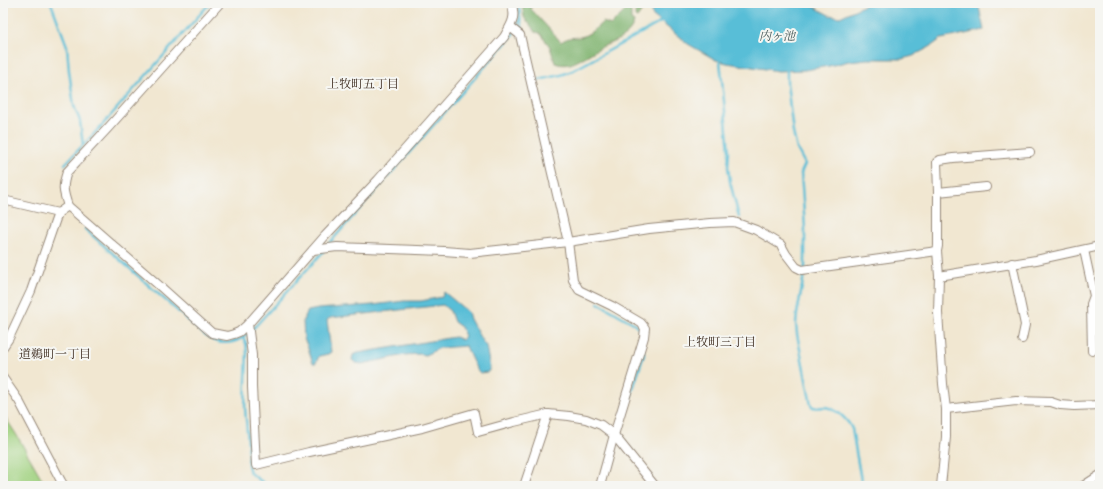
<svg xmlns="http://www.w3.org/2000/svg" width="1103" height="489" font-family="'IM FELL Great Primer','Noto Serif JP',serif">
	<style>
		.green { fill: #a1d281; stroke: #6e7e50 }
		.forest { fill: #80b46f; stroke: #5e6f46 }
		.water { fill: #59bed7; stroke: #4a747a }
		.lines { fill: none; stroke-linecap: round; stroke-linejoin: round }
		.stream { stroke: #59bed7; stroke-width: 2.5 }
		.minor-casing { stroke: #968878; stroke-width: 10 }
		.minor { stroke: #fff; stroke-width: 8 }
		.labels { text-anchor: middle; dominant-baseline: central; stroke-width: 4; stroke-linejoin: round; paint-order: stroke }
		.water-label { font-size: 12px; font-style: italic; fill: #445656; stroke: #f6f6f2 }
		.neighbourhood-label { font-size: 12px; fill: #3b2a1e; stroke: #f6f6f2 }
	</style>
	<rect width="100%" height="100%" fill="#f6f6f2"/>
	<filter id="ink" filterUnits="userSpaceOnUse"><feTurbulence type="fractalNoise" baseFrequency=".025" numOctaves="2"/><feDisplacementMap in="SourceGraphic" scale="8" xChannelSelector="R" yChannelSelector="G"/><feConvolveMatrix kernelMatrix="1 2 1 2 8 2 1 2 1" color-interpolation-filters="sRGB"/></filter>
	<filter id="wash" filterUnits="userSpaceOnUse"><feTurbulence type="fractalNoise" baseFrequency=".012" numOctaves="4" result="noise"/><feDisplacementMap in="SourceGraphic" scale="16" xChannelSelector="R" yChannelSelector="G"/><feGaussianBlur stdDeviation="0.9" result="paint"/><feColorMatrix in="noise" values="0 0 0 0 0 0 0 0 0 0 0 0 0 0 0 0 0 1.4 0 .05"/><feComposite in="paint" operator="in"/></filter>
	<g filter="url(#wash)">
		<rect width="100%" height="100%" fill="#f1e7d1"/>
		<path class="green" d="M 3,414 L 16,434 L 46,486 L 3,486 Z"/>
		<g class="forest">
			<path d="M 522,3 L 532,3 L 531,9 L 561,42 C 571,35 575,39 584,36 C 591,33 597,27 603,22 L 611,25 L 628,8 L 631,11 L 631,20 L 634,22 C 630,39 610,42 598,49 C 589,54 580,61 570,64 C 565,65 560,65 555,63 L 550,47 L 540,33 L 535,32 L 529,23 L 527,22 L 524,17 Z"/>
			<path d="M 632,3 L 645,3 L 642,11 L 637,18 L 635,17 L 635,12 L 636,8 L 632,4 Z"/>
		</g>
		<g class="water">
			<path d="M 653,3 L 807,3 L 829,15 L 840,17 L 869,3 L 978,3 L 984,30 L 941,39 L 930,47 L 913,56 L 902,59 L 867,59 L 849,61 L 829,66 L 805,70 L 778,71 L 727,63 L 716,60 L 688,44 L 652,15 Z"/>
			<path d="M 444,292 L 468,312 L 470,319 L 482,341 L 486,346 L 490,368 L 488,372 L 480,373 C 475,369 469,353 466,346 L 440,348 L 425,355 L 421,354 L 405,355 L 362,364 L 356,363 L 352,360 L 353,355 L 358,353 L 455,337 L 462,340 L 465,336 L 461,327 L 454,322 L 450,311 L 443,305 L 330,318 L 327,320 L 331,352 L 328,354 L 319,356 L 316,363 L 313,363 L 307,345 L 304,339 L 303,320 L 308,311 L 318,309 L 373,305 L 404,301 L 421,301 L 442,297 Z"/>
		</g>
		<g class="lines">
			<g class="stream">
				<path d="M 51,3 L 67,46 L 69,71 L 74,106 L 80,121 L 83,145"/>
				<path d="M 517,3 L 519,8 L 520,18 L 524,36"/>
				<path d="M 720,61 L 729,151 L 728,167 L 730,182 L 739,217"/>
				<path d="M 787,71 L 787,83 L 793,132 L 797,149 L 805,164 L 801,173 L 805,228 L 805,266 L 804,275 L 797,314 L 796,324 L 797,334 L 811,405 L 813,407 C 817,408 821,407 825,407 C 836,408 848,420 852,429 L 862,486"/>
				<path d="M 533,80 L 534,81 L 561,75 L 572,71 L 661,22"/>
				<path d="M 65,164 C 78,150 91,137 104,123 L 210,3"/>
				<path d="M 85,229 L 206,336 C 209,338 212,340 215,341 C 226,345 239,342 247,334"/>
				<path d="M 327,246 L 512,36 L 520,18"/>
				<path d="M 598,303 L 635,324 L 640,330 L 641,335"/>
				<path d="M 251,331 L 323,252"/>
				<path d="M 243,338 L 246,343 L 247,352 L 245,408 L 249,454 L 248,465 L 250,473 L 268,486"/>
				<path d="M 622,439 L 620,433 L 621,427 L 644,354 L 643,350"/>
			</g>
		</g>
	</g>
	<g filter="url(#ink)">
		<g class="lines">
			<g class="minor-casing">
				<g id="minor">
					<path d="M 220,3 L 108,128 L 67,172 C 62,187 63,191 68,206 L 162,288 L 212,333 L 227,336 L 234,334 L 239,332 L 248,324 L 325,236 L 378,180 L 504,37 C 511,25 517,17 511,3"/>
					<path d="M 510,27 L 520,35 L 568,242 L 573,280 L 579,290 L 612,306 L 641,323 L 645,328 L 644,337 L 614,435 L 600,486"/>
					<path d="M 938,192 L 986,187"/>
					<path d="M 3,200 L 58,213"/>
					<path d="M 313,250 L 337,247 L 444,251 L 470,253 L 568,242 L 649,229 L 710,223 L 734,222 L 756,230 L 781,245 L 786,254 L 796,267 L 802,270 L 937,251"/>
					<path d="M 1084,250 L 1094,296 L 1091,304 L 1092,351"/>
					<path d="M 1012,263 L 1025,325 L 1022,339"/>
					<path d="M 939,276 L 1036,260 L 1100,246"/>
					<path d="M 248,324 L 252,355 L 252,387 L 256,465 L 309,452 L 422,428 L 474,413 L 478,432 L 514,422 L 548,414 L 569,416 L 586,419 L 601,425 L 614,435 L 655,486"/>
					<path d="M 3,347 L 9,338 L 31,291 L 58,213 L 68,206"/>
					<path d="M 3,378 L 19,401 L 61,481 L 64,486"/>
					<path d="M 946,409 L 1016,401 L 1051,402 L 1060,405 L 1074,406 L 1100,405"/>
					<path d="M 524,486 L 548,414"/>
					<path d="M 941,486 L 946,437 L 946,409 L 943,384 L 938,313 L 939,276 L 937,251 L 938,246 L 938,192 L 937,162 L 940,160 L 953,158 L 1030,152"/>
					<path d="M 1083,486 L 1100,475"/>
				</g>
			</g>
			<use href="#minor" class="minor"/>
		</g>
	</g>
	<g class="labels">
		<g class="water-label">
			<text x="777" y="36">内ヶ池</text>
		</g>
		<g class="neighbourhood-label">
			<text x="363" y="84">上牧町五丁目</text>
			<text x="720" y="342">上牧町三丁目</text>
			<text x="55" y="354">道鵜町一丁目</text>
		</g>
	</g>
	<rect width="1103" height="489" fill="none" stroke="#f6f6f2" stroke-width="16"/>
</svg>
